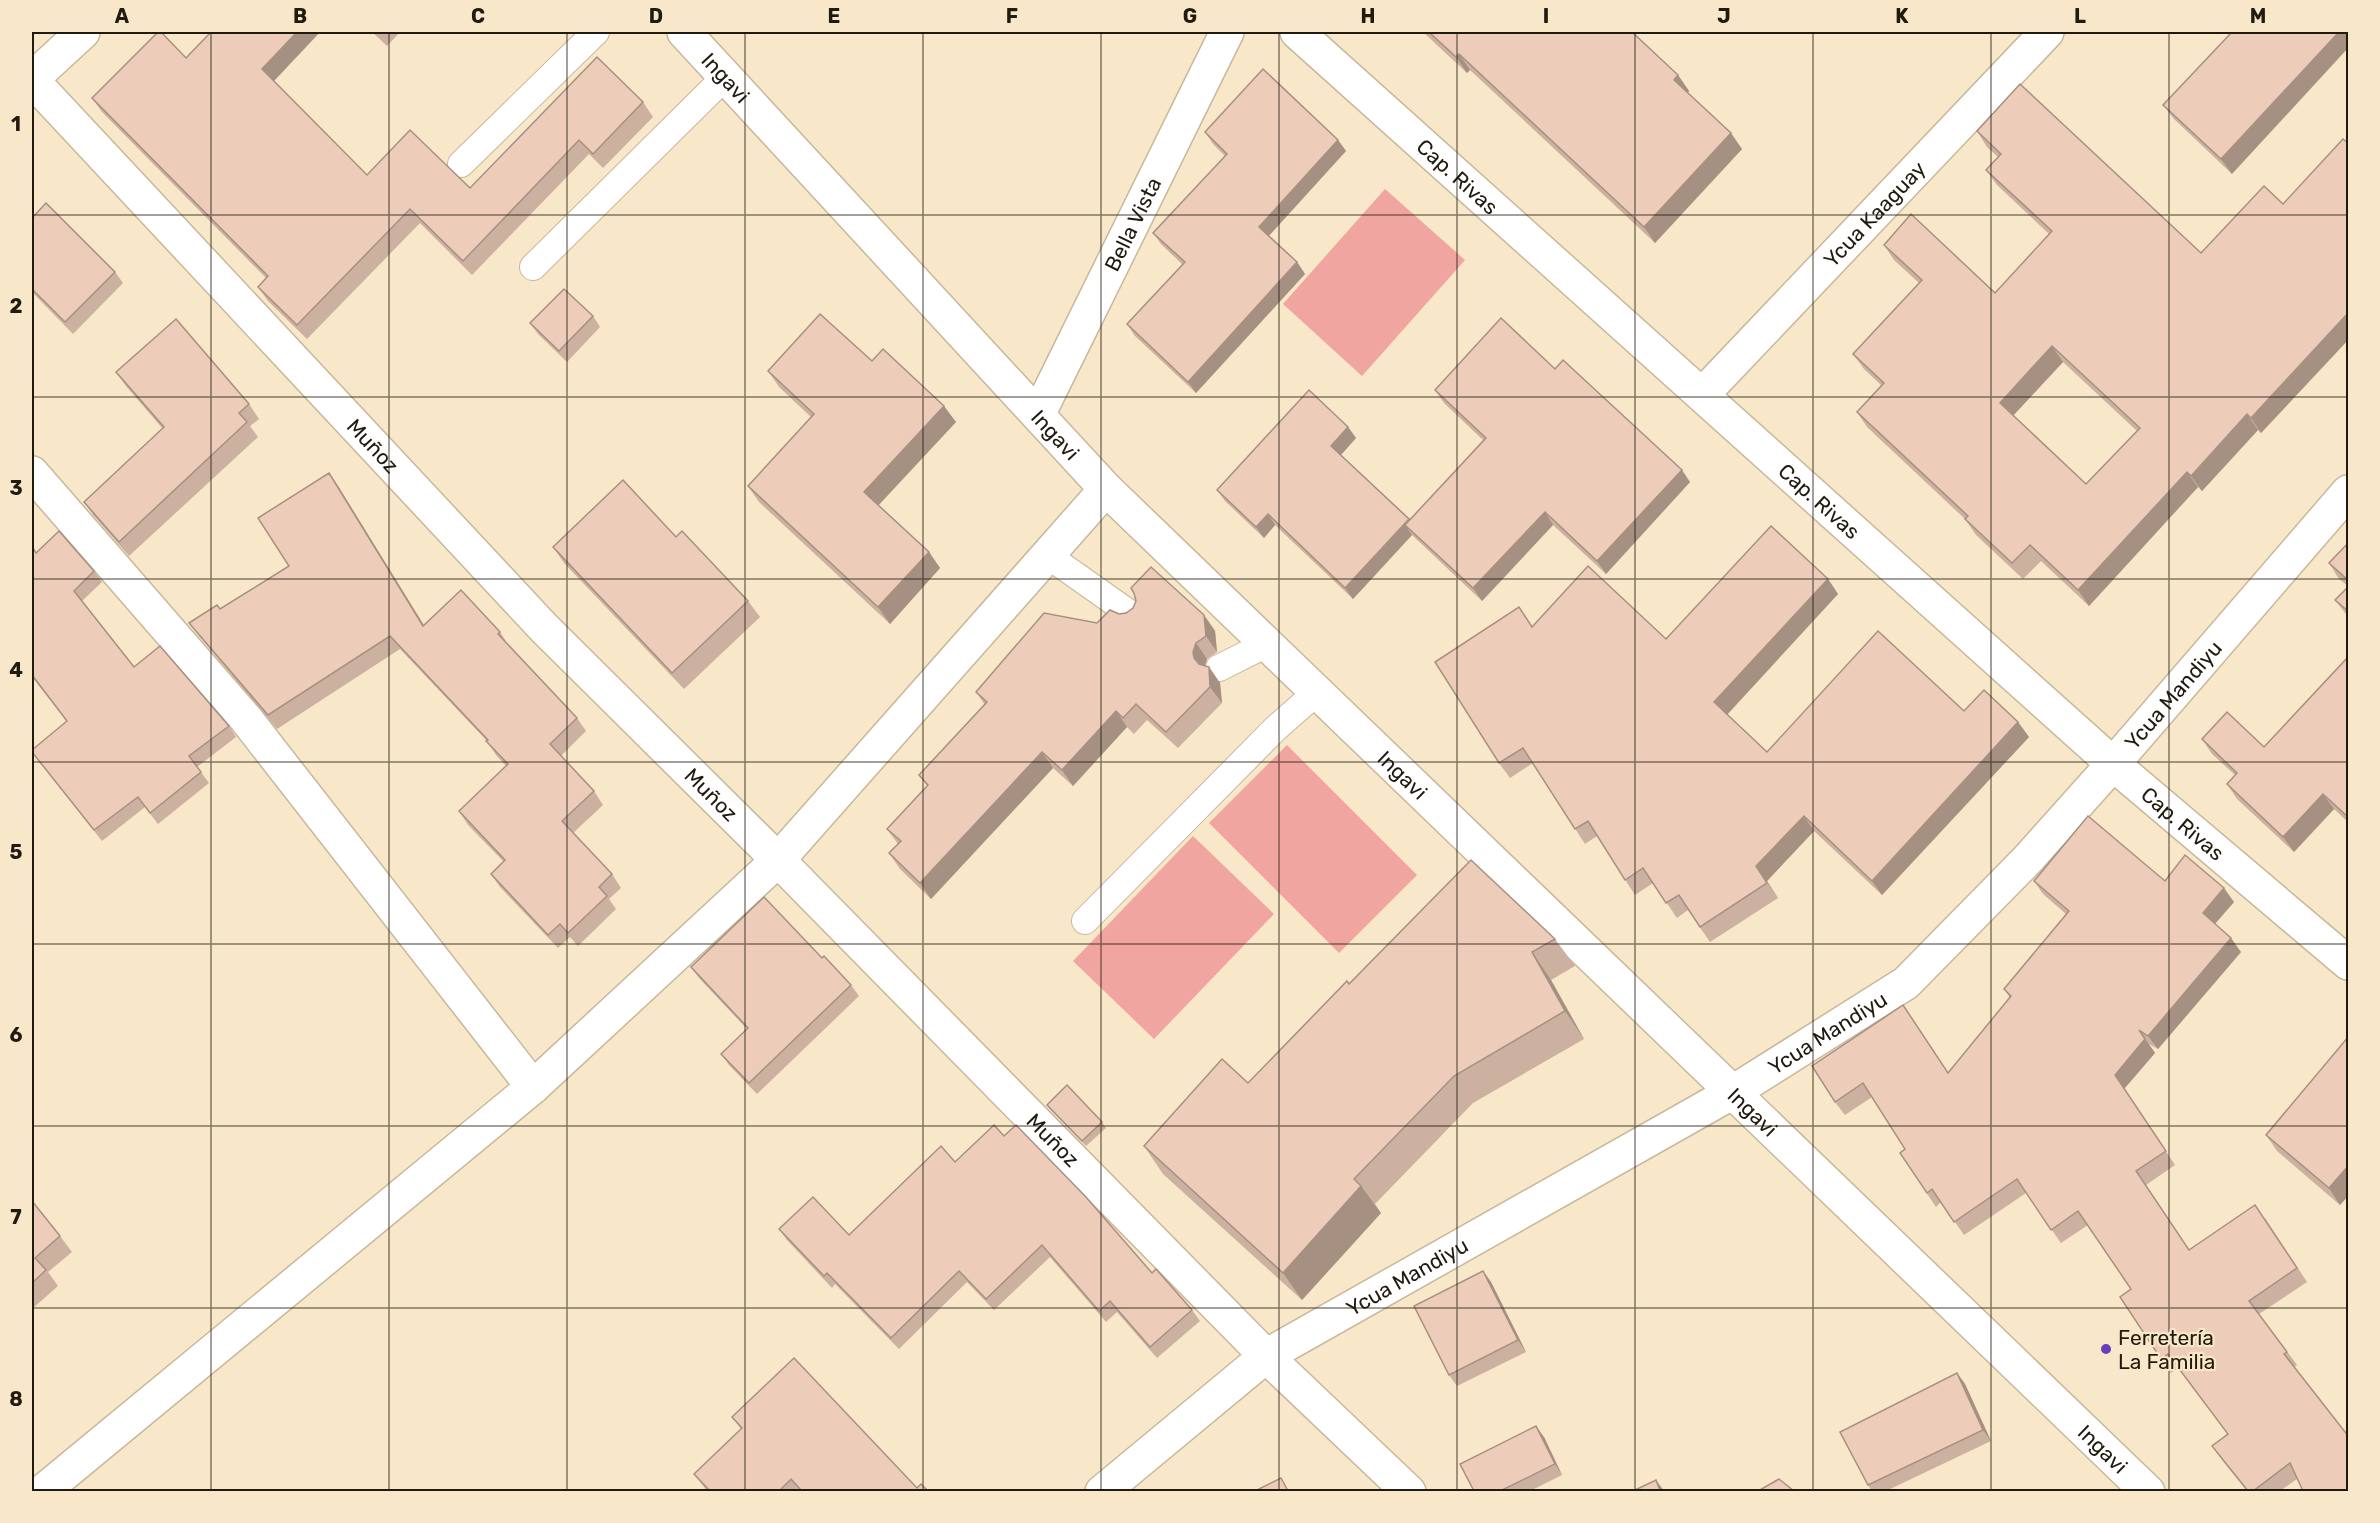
<svg xmlns="http://www.w3.org/2000/svg" width="2380" height="1523" font-family="Rubik,sans-serif">
	<style>
		.green { fill: #f1a5a0 }
		.lines { fill: none; stroke-linecap: round; stroke-linejoin: round }
		.service-casing { stroke: #c8b89b; stroke-width: 28 }
		.minor-casing { stroke: #c8b89b; stroke-width: 36 }
		.tertiary-casing { stroke: #c8b89b; stroke-width: 36 }
		.secondary-casing { stroke: #c8b89b; stroke-width: 36 }
		.service { stroke: #fff; stroke-width: 26 }
		.minor { stroke: #fff; stroke-width: 33 }
		.tertiary { stroke: #fff; stroke-width: 33 }
		.secondary { stroke: #fff; stroke-width: 33 }
		.wall { fill: #ccb0a0; fill-rule: evenodd }
		.shaded-wall { fill: #a69082 }
		.building { fill: #edcdba; stroke: #a69082; stroke-width: 1.5; fill-rule: evenodd }
		.grid { fill: none; stroke: #201a0f; stroke-width: 1.5; stroke-opacity: 0.55 }
		.poi-dot { fill: #6a3eb6; stroke: #f8e7c8; stroke-width: 2 }
		.labels { text-anchor: middle; dominant-baseline: central; stroke-width: 4.5; stroke-linejoin: round; paint-order: stroke }
		.street-label { font-size: 21px; fill: #201a0f; stroke: #f8e7c8 }
		.poi-label { font-size: 21px; fill: #201a0f; stroke: #f8e7c8; text-anchor: start }
		.neatline { fill: none; stroke: #201a0f; stroke-width: 2 }
		.grid-label { font-size: 20px; text-anchor: middle; font-weight: bold; fill: #201a0f }
	</style>
	<rect width="100%" height="100%" fill="#f8e7c8"/>
	<g class="green">
		<path d="M 1385,189 L 1465,260 L 1362,376 L 1283,304 Z"/>
		<path d="M 1287,745 L 1417,875 L 1339,953 L 1209,823 Z"/>
		<path d="M 1193,836 L 1274,914 L 1154,1039 L 1073,961 Z"/>
	</g>
	<g class="lines">
		<g class="service-casing">
			<g id="service">
				<path d="M 461,164 L 596,32"/>
				<path d="M 533,267 L 726,76"/>
				<path d="M 1047,555 L 1132,615"/>
				<path d="M 1219,668 L 1267,644"/>
				<path d="M 1085,921 L 1275,729 L 1317,692"/>
			</g>
		</g>
		<g class="minor-casing">
			<g id="minor">
				<path id="s1" d="M 1297,32 L 2113,764 L 2348,963"/>
				<path id="s2" d="M 32,80 L 544,628 L 778,860 L 1266,1356 L 1409,1492"/>
				<path id="s3" d="M 1702,395 L 2047,32"/>
				<path id="s4" d="M 1038,415 L 1227,32"/>
				<path d="M 32,473 L 246,719 L 533,1087"/>
				<path d="M 42,1492 L 533,1087 L 778,860 L 1106,489"/>
				<path id="s5" d="M 1102,1492 L 1266,1356 L 1733,1092 L 1906,983 L 2028,859 L 2113,764 L 2348,492"/>
			</g>
		</g>
		<g class="tertiary-casing">
			<path id="tertiary" d="M 32,79 L 83,32"/>
		</g>
		<g class="secondary-casing">
			<g id="secondary">
				<path id="s6" d="M 684,32 L 1106,489 L 2148,1492"/>
			</g>
		</g>
		<use href="#service" class="service"/>
		<use href="#minor" class="minor"/>
		<use href="#tertiary" class="tertiary"/>
		<use href="#secondary" class="secondary"/>
	</g>
	<g class="wall">
		<path d="M 211,32 L 320,32 L 274,81 L 367,175 L 470,188 L 643,102 L 653,117 L 603,168 L 589,154 L 472,275 L 420,223 L 307,339 L 268,301 L 258,287 L 266,278 L 102,112 L 92,98 L 186,58 Z"/>
		<path d="M 372,32 L 400,32 L 387,46 Z"/>
		<path d="M 1423,32 L 1632,32 L 1678,75 L 1689,91 L 1688,93 L 1742,149 L 1655,243 L 1470,70 L 1467,73 Z"/>
		<path d="M 2232,32 L 2232,174 L 2174,119 L 2163,105 Z"/>
		<path d="M 1977,131 L 2201,253 L 2283,204 L 2349,144 L 2349,339 L 2261,433 L 2258,430 L 2202,491 L 2198,487 L 2089,606 L 2041,561 L 2023,579 L 1976,535 L 1965,519 L 1867,427 L 1857,412 L 1881,385 L 1864,369 L 1853,354 L 1919,283 L 1894,260 L 1884,245 L 1995,293 L 2049,234 L 1997,185 L 1986,170 L 1998,157 L 1987,147 ZM 2063,362 L 2137,431 L 2086,484 L 2013,415 Z"/>
		<path d="M 1205,132 L 1338,140 L 1346,151 L 1268,236 L 1297,262 L 1305,274 L 1196,393 L 1135,336 L 1127,324 L 1183,265 L 1161,244 L 1153,233 L 1225,156 L 1213,144 Z"/>
		<path d="M 32,218 L 115,272 L 123,283 L 73,334 L 32,292 Z"/>
		<path d="M 593,316 L 600,327 L 567,362 L 538,334 L 530,323 Z"/>
		<path d="M 872,361 L 956,422 L 878,505 L 929,552 L 940,568 L 890,624 L 759,502 L 748,486 L 811,417 L 779,387 L 768,371 Z"/>
		<path d="M 1555,369 L 1690,482 L 1606,574 L 1553,525 L 1482,601 L 1412,535 L 1353,599 L 1275,525 L 1264,538 L 1225,501 L 1217,490 L 1348,427 L 1356,438 L 1341,455 L 1410,519 L 1483,440 L 1444,403 L 1435,390 Z"/>
		<path d="M 116,372 L 249,404 L 259,419 L 250,426 L 258,437 L 129,556 L 94,516 L 84,502 L 163,429 L 126,386 Z"/>
		<path d="M 338,486 L 424,625 L 500,632 L 509,646 L 577,718 L 586,731 L 561,756 L 594,791 L 603,805 L 573,833 L 612,874 L 621,888 L 609,899 L 616,909 L 578,946 L 570,937 L 558,948 L 500,887 L 491,874 L 504,862 L 468,825 L 459,811 L 506,766 L 496,755 L 487,741 L 400,649 L 277,729 L 199,636 L 189,623 L 220,609 L 289,566 Z"/>
		<path d="M 2349,542 L 2349,618 L 2335,600 L 2348,586 L 2339,579 L 2329,563 Z"/>
		<path d="M 32,546 L 36,553 L 94,571 L 102,582 L 82,601 L 134,667 L 229,726 L 236,737 L 197,767 L 209,783 L 158,824 L 145,807 L 102,841 L 32,752 L 67,721 L 32,677 Z"/>
		<path d="M 553,547 L 748,601 L 760,617 L 684,689 L 564,563 Z"/>
		<path d="M 1828,579 L 1838,594 L 1727,714 L 1767,752 L 1964,711 L 2018,722 L 2029,737 L 1882,895 L 1814,831 L 1767,881 L 1778,898 L 1710,942 L 1688,910 L 1677,918 L 1653,883 L 1635,895 L 1597,836 L 1585,844 L 1533,763 L 1510,778 L 1499,763 L 1532,626 L 1666,639 Z"/>
		<path d="M 1119,614 L 1204,615 L 1215,631 L 1217,652 L 1207,659 L 1205,666 L 1209,667 L 1220,683 L 1222,703 L 1178,748 L 1147,720 L 1134,734 L 1127,727 L 1073,786 L 1053,768 L 931,899 L 900,869 L 889,853 L 898,844 L 887,829 L 927,786 L 919,775 L 985,705 L 976,692 L 1097,623 Z"/>
		<path d="M 2349,656 L 2349,823 L 2334,809 L 2294,852 L 2237,799 L 2227,784 L 2235,775 L 2212,754 L 2202,739 L 2264,747 Z"/>
		<path d="M 2034,881 L 2165,881 L 2234,902 L 2215,924 L 2241,952 L 2158,1049 L 2149,1044 L 2155,1053 L 2124,1089 L 2175,1165 L 2146,1185 L 2189,1250 L 2265,1218 L 2307,1282 L 2259,1314 L 2297,1365 L 2294,1367 L 2297,1479 L 2280,1491 L 2247,1491 L 2222,1460 L 2212,1446 L 2228,1434 L 2178,1368 L 2171,1373 L 2161,1359 L 2131,1289 L 2088,1225 L 2061,1243 L 2026,1193 L 1964,1235 L 1941,1202 L 1936,1207 L 1900,1153 L 1905,1149 L 1872,1097 L 1845,1115 L 1835,1102 L 1912,1018 L 1948,1073 L 2010,998 L 2004,989 L 2066,914 L 2043,894 Z"/>
		<path d="M 1555,939 L 1575,966 L 1551,980 L 1584,1039 L 1473,1103 L 1375,1204 L 1381,1213 L 1302,1300 L 1163,1174 L 1144,1146 L 1248,1083 L 1349,984 Z"/>
		<path d="M 822,958 L 851,985 L 859,996 L 757,1094 L 729,1065 L 721,1054 L 747,1029 L 699,978 L 691,967 Z"/>
		<path d="M 2349,1036 L 2349,1195 L 2340,1205 L 2277,1151 L 2266,1135 Z"/>
		<path d="M 1047,1105 L 1102,1122 L 1106,1128 L 1086,1146 L 1051,1110 Z"/>
		<path d="M 1004,1136 L 1192,1310 L 1200,1321 L 1157,1358 L 1117,1312 L 1106,1322 L 1050,1257 L 994,1310 L 967,1282 L 899,1349 L 835,1284 L 832,1288 L 787,1240 L 779,1229 L 849,1235 L 955,1162 Z"/>
		<path d="M 32,1201 L 60,1236 L 72,1252 L 48,1272 L 58,1286 L 32,1309 Z"/>
		<path d="M 1483,1271 L 1491,1282 L 1526,1352 L 1457,1386 L 1449,1375 Z"/>
		<path d="M 1957,1373 L 1965,1384 L 1991,1441 L 1886,1491 L 1872,1491 L 1868,1485 Z"/>
		<path d="M 732,1417 L 917,1488 L 928,1491 L 707,1491 L 694,1474 L 741,1429 Z"/>
		<path d="M 1544,1437 L 1562,1475 L 1530,1491 L 1474,1491 Z"/>
	</g>
	<g class="shaded-wall">
		<path d="M 297,32 L 320,32 L 272,83 L 262,69 Z"/>
		<path d="M 2339,32 L 2349,32 L 2349,47 L 2232,174 L 2221,159 Z"/>
		<path d="M 1459,54 L 1470,70 L 1467,73 L 1456,57 Z"/>
		<path d="M 1678,75 L 1689,91 L 1685,96 L 1674,80 Z"/>
		<path d="M 1731,133 L 1742,149 L 1655,243 L 1644,227 Z"/>
		<path d="M 1338,140 L 1346,151 L 1267,238 L 1259,227 Z"/>
		<path d="M 1297,262 L 1305,274 L 1196,393 L 1188,382 Z"/>
		<path d="M 2349,312 L 2349,339 L 2261,433 L 2251,418 Z"/>
		<path d="M 2052,346 L 2063,362 L 2011,418 L 2000,403 Z"/>
		<path d="M 944,406 L 956,422 L 876,508 L 864,492 Z"/>
		<path d="M 2247,414 L 2258,430 L 2202,491 L 2191,476 Z"/>
		<path d="M 1348,427 L 1356,438 L 1339,457 L 1331,446 Z"/>
		<path d="M 1682,470 L 1690,482 L 1606,574 L 1597,561 Z"/>
		<path d="M 2187,472 L 2198,487 L 2089,606 L 2078,590 Z"/>
		<path d="M 329,473 L 338,486 L 432,639 L 423,626 Z"/>
		<path d="M 1545,512 L 1553,525 L 1482,601 L 1473,588 Z"/>
		<path d="M 1268,514 L 1275,525 L 1264,538 L 1256,527 Z"/>
		<path d="M 1409,519 L 1405,525 L 1412,535 L 1353,599 L 1345,588 Z"/>
		<path d="M 929,552 L 940,568 L 890,624 L 878,607 Z"/>
		<path d="M 1828,579 L 1838,594 L 1725,717 L 1714,702 Z"/>
		<path d="M 1204,615 L 1215,631 L 1217,652 L 1206,636 Z"/>
		<path d="M 1196,643 L 1207,659 L 1204,668 L 1205,674 L 1194,658 L 1193,652 Z"/>
		<path d="M 1209,667 L 1220,683 L 1222,703 L 1210,687 Z"/>
		<path d="M 1116,711 L 1127,727 L 1073,786 L 1062,770 Z"/>
		<path d="M 2018,722 L 2029,737 L 1882,895 L 1872,881 Z"/>
		<path d="M 1042,752 L 1053,768 L 931,899 L 920,883 Z"/>
		<path d="M 2323,794 L 2334,809 L 2294,852 L 2283,837 Z"/>
		<path d="M 1804,816 L 1814,831 L 1767,881 L 1778,898 L 1756,866 Z"/>
		<path d="M 2224,888 L 2234,902 L 2212,927 L 2203,913 Z"/>
		<path d="M 2231,938 L 2241,952 L 2158,1049 L 2148,1036 Z"/>
		<path d="M 1532,952 L 1551,980 L 1584,1039 L 1565,1011 Z"/>
		<path d="M 2139,1030 L 2155,1053 L 2124,1089 L 2175,1165 L 2115,1075 Z"/>
		<path d="M 2349,1165 L 2349,1195 L 2340,1205 L 2329,1188 Z"/>
		<path d="M 1361,1186 L 1381,1213 L 1302,1300 L 1283,1273 Z"/>
		<path d="M 1483,1271 L 1491,1282 L 1526,1352 L 1518,1340 Z"/>
		<path d="M 1957,1373 L 1965,1384 L 1991,1441 L 1983,1430 Z"/>
		<path d="M 1536,1426 L 1544,1437 L 1562,1475 L 1555,1464 Z"/>
		<path d="M 1656,1480 L 1664,1491 L 1660,1491 Z"/>
	</g>
	<g class="building">
		<path d="M 158,32 L 161,32 L 186,58 L 211,32 L 297,32 L 262,69 L 367,175 L 410,130 L 470,188 L 597,57 L 643,102 L 593,154 L 579,140 L 463,261 L 410,209 L 297,325 L 258,287 L 268,276 L 92,98 Z"/>
		<path d="M 1429,32 L 1632,32 L 1678,75 L 1674,80 L 1731,133 L 1644,227 L 1459,54 L 1456,57 Z"/>
		<path d="M 2232,32 L 2339,32 L 2221,159 L 2163,105 Z"/>
		<path d="M 1263,69 L 1338,140 L 1259,227 L 1297,262 L 1188,382 L 1127,324 L 1185,262 L 1153,233 L 1227,154 L 1205,132 Z"/>
		<path d="M 2020,84 L 2201,253 L 2264,186 L 2283,204 L 2343,139 L 2349,144 L 2349,312 L 2251,418 L 2247,414 L 2191,476 L 2187,472 L 2078,590 L 2030,545 L 2012,563 L 1965,519 L 1968,516 L 1857,412 L 1884,383 L 1853,354 L 1922,280 L 1884,245 L 1911,214 L 1995,293 L 2052,231 L 1986,170 L 2001,154 L 1977,131 ZM 2052,346 L 2140,428 L 2086,484 L 2000,403 Z"/>
		<path d="M 46,203 L 115,272 L 65,322 L 32,289 L 32,218 Z"/>
		<path d="M 564,289 L 593,316 L 559,351 L 530,323 Z"/>
		<path d="M 820,314 L 872,361 L 883,349 L 944,406 L 864,492 L 929,552 L 878,607 L 748,486 L 814,414 L 768,371 Z"/>
		<path d="M 1501,318 L 1555,369 L 1563,360 L 1682,470 L 1597,561 L 1545,512 L 1473,588 L 1405,525 L 1486,438 L 1435,390 Z"/>
		<path d="M 176,319 L 249,404 L 239,413 L 247,422 L 119,542 L 84,502 L 164,427 L 116,372 Z"/>
		<path d="M 1309,390 L 1348,427 L 1331,446 L 1409,519 L 1345,588 L 1268,514 L 1256,527 L 1217,490 Z"/>
		<path d="M 329,473 L 423,626 L 461,590 L 500,632 L 498,634 L 577,718 L 550,744 L 594,791 L 562,821 L 612,874 L 599,887 L 607,896 L 568,933 L 560,924 L 548,935 L 491,874 L 505,860 L 459,811 L 508,764 L 486,741 L 488,740 L 390,636 L 268,715 L 189,623 L 217,605 L 220,609 L 289,566 L 258,518 Z"/>
		<path d="M 623,480 L 676,537 L 682,531 L 748,601 L 672,673 L 553,547 Z"/>
		<path d="M 1771,526 L 1828,579 L 1714,702 L 1767,752 L 1878,631 L 1964,711 L 1984,690 L 2018,722 L 1872,881 L 1804,816 L 1756,866 L 1767,883 L 1700,927 L 1679,895 L 1666,903 L 1643,868 L 1625,880 L 1588,821 L 1575,829 L 1523,748 L 1499,763 L 1435,662 L 1519,607 L 1532,627 L 1588,566 L 1666,639 Z"/>
		<path d="M 59,531 L 94,571 L 74,591 L 134,667 L 160,646 L 229,726 L 189,756 L 201,772 L 150,813 L 138,797 L 94,830 L 32,752 L 32,750 L 67,721 L 32,675 L 32,546 L 36,553 Z"/>
		<path d="M 2349,542 L 2349,581 L 2329,563 Z"/>
		<path d="M 1151,567 L 1204,615 L 1206,636 L 1196,643 L 1193,652 L 1194,658 L 1199,664 L 1209,667 L 1210,687 L 1166,732 L 1136,704 L 1123,718 L 1116,711 L 1062,770 L 1042,752 L 920,883 L 889,853 L 901,841 L 887,829 L 928,785 L 919,775 L 987,702 L 976,692 L 1044,613 L 1097,623 L 1110,610 L 1119,614 L 1126,613 L 1133,608 L 1136,601 L 1134,593 L 1131,588 Z"/>
		<path d="M 2349,586 L 2349,612 L 2335,600 Z"/>
		<path d="M 2349,656 L 2349,818 L 2323,794 L 2283,837 L 2227,784 L 2237,773 L 2202,739 L 2227,712 L 2264,747 Z"/>
		<path d="M 2088,816 L 2165,881 L 2185,855 L 2224,888 L 2203,913 L 2231,938 L 2148,1036 L 2139,1030 L 2145,1039 L 2115,1075 L 2166,1151 L 2136,1171 L 2189,1250 L 2255,1205 L 2297,1268 L 2249,1301 L 2287,1352 L 2284,1354 L 2349,1437 L 2349,1491 L 2303,1491 L 2290,1463 L 2253,1491 L 2248,1491 L 2212,1446 L 2228,1434 L 2168,1354 L 2161,1359 L 2120,1297 L 2131,1289 L 2078,1211 L 2051,1230 L 2017,1179 L 1954,1222 L 1932,1189 L 1927,1193 L 1900,1153 L 1905,1149 L 1863,1083 L 1835,1102 L 1812,1066 L 1903,1005 L 1948,1073 L 2011,996 L 2004,989 L 2069,911 L 2034,881 Z"/>
		<path d="M 1471,860 L 1555,939 L 1532,952 L 1565,1011 L 1454,1076 L 1354,1179 L 1361,1186 L 1283,1273 L 1144,1146 L 1222,1059 L 1248,1083 L 1347,981 L 1349,984 Z"/>
		<path d="M 764,897 L 822,958 L 824,956 L 851,985 L 749,1083 L 721,1054 L 748,1028 L 691,967 Z"/>
		<path d="M 2349,1036 L 2349,1165 L 2329,1188 L 2266,1135 Z"/>
		<path d="M 1067,1085 L 1102,1122 L 1082,1141 L 1047,1105 Z"/>
		<path d="M 994,1125 L 1004,1136 L 1016,1125 L 1085,1196 L 1152,1273 L 1156,1269 L 1192,1310 L 1150,1347 L 1110,1301 L 1099,1311 L 1042,1245 L 986,1299 L 959,1271 L 891,1338 L 827,1273 L 824,1276 L 779,1229 L 813,1197 L 849,1235 L 941,1146 L 955,1162 Z"/>
		<path d="M 32,1201 L 60,1236 L 35,1258 L 46,1270 L 32,1283 Z"/>
		<path d="M 1483,1271 L 1518,1340 L 1449,1375 L 1414,1306 Z"/>
		<path d="M 794,1358 L 917,1488 L 921,1484 L 928,1491 L 802,1491 L 791,1479 L 779,1491 L 710,1491 L 694,1474 L 742,1428 L 732,1417 Z"/>
		<path d="M 1957,1373 L 1983,1430 L 1868,1485 L 1840,1432 Z"/>
		<path d="M 1536,1426 L 1555,1464 L 1500,1491 L 1474,1491 L 1460,1464 Z"/>
		<path d="M 1281,1478 L 1288,1491 L 1255,1491 Z"/>
		<path d="M 1779,1479 L 1794,1491 L 1758,1491 Z"/>
		<path d="M 1656,1480 L 1660,1491 L 1633,1491 Z"/>
	</g>
	<path class="grid" d="M 211,32 L 211,1492M 389,32 L 389,1492M 567,32 L 567,1492M 745,32 L 745,1492M 923,32 L 923,1492M 1101,32 L 1101,1492M 1279,32 L 1279,1492M 1457,32 L 1457,1492M 1635,32 L 1635,1492M 1813,32 L 1813,1492M 1991,32 L 1991,1492M 2169,32 L 2169,1492M 32,215 L 2348,215M 32,397 L 2348,397M 32,579 L 2348,579M 32,762 L 2348,762M 32,944 L 2348,944M 32,1126 L 2348,1126M 32,1308 L 2348,1308"/>
	<circle class="poi-dot" cx="2106" cy="1349" r="6"/>
	<g class="labels">
		<g class="street-label">
			<text stroke="none"><textPath href="#s6" startOffset="62">Ingavi</textPath></text>
			<text stroke="none"><textPath href="#s1" startOffset="216">Cap. Rivas</textPath></text>
			<text stroke="none"><textPath href="#s3" startOffset="250">Ycua Kaaguay</textPath></text>
			<text stroke="none"><textPath href="#s4" startOffset="213">Bella Vista</textPath></text>
			<text stroke="none"><textPath href="#s6" startOffset="548">Ingavi</textPath></text>
			<text stroke="none"><textPath href="#s2" startOffset="500">Muñoz</textPath></text>
			<text stroke="none"><textPath href="#s1" startOffset="702">Cap. Rivas</textPath></text>
			<text stroke="none"><textPath href="#s5" startOffset="1347">Ycua Mandiyu</textPath></text>
			<text stroke="none"><textPath href="#s6" startOffset="1034">Ingavi</textPath></text>
			<text stroke="none"><textPath href="#s2" startOffset="986">Muñoz</textPath></text>
			<text stroke="none"><textPath href="#s1" startOffset="1188">Cap. Rivas</textPath></text>
			<text stroke="none"><textPath href="#s5" startOffset="861">Ycua Mandiyu</textPath></text>
			<text stroke="none"><textPath href="#s6" startOffset="1520">Ingavi</textPath></text>
			<text stroke="none"><textPath href="#s2" startOffset="1472">Muñoz</textPath></text>
			<text stroke="none"><textPath href="#s5" startOffset="375">Ycua Mandiyu</textPath></text>
			<text stroke="none"><textPath href="#s6" startOffset="2006">Ingavi</textPath></text>
		</g>
		<g class="poi-label">
			<text x="2118" y="1337">Ferretería<tspan x="2118" dy="24">La Familia</tspan></text>
		</g>
	</g>
	<rect width="2380" height="1523" fill="none" stroke="#f8e7c8" stroke-width="66"/>
	<rect x="33" y="33" width="2314" height="1457" class="neatline"/>
	<g class="grid-label">
		<text x="122" y="23">A</text>
		<text x="300" y="23">B</text>
		<text x="478" y="23">C</text>
		<text x="656" y="23">D</text>
		<text x="834" y="23">E</text>
		<text x="1012" y="23">F</text>
		<text x="1190" y="23">G</text>
		<text x="1368" y="23">H</text>
		<text x="1546" y="23">I</text>
		<text x="1724" y="23">J</text>
		<text x="1902" y="23">K</text>
		<text x="2080" y="23">L</text>
		<text x="2258" y="23">M</text>
		<text x="16" y="131">1</text>
		<text x="16" y="313">2</text>
		<text x="16" y="495">3</text>
		<text x="16" y="677">4</text>
		<text x="16" y="859">5</text>
		<text x="16" y="1042">6</text>
		<text x="16" y="1224">7</text>
		<text x="16" y="1406">8</text>
	</g>
</svg>
